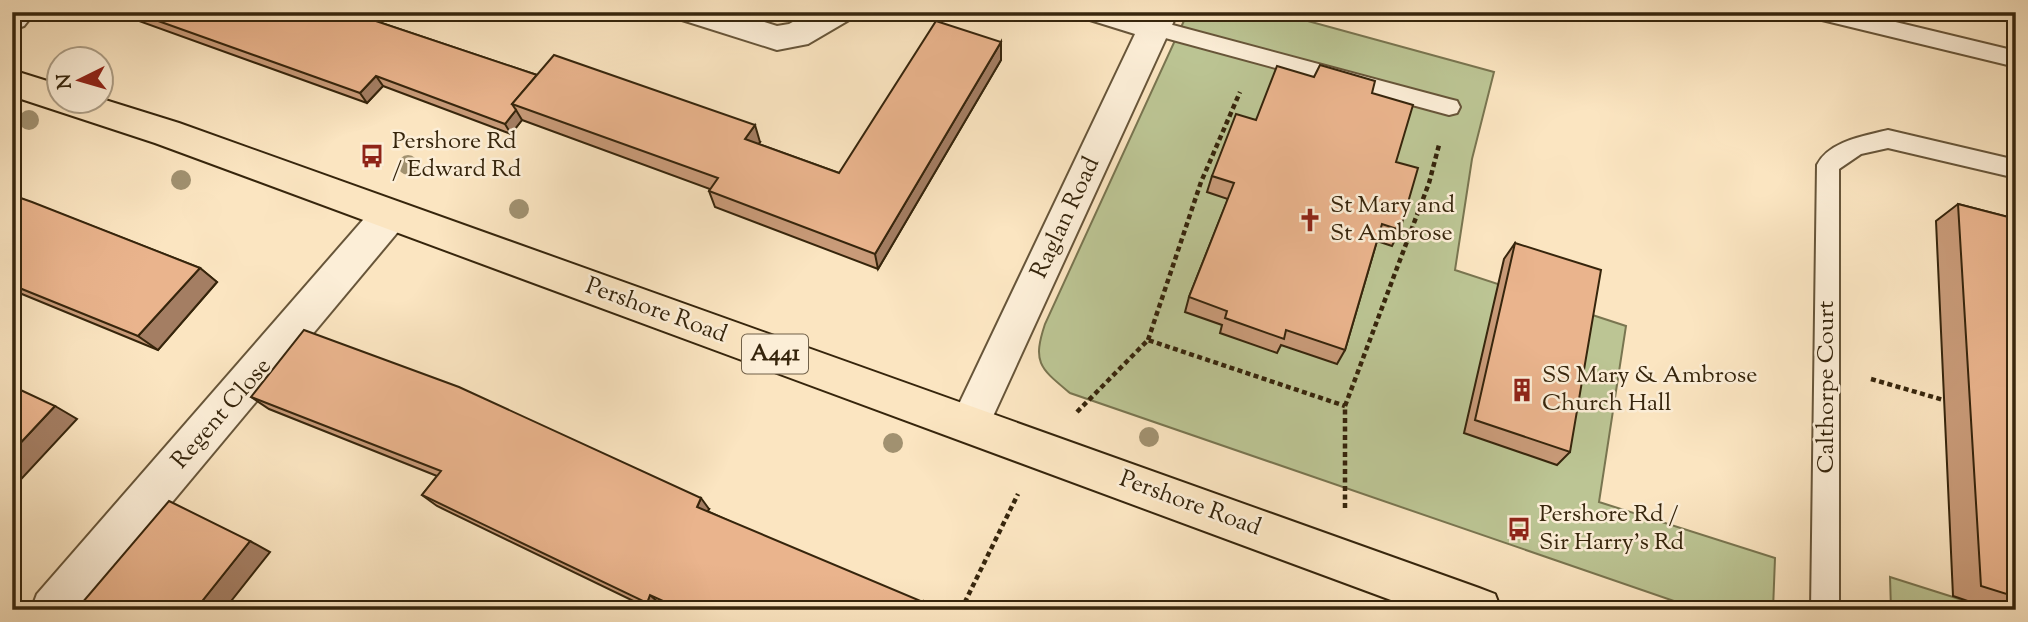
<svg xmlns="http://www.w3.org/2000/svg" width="2028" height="622" font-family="'Sorts Mill Goudy',serif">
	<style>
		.green { fill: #bcc594; stroke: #797550; stroke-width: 2 }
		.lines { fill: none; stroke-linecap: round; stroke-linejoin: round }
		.lane-casing { stroke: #675539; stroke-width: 4 }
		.street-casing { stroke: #675539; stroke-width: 4 }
		.primary-casing { stroke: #36250c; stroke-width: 4 }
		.path { stroke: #36250c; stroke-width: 4.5; stroke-dasharray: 5 3.5; stroke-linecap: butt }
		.lane { fill: #fceed7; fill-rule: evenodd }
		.street { fill: #fceed7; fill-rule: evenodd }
		.primary { fill: #fbe5c1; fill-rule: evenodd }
		.tree { fill: #a19170 }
		.wall { fill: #c99b79; stroke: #36250c; stroke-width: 2 }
		.shaded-wall { fill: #a47e63; stroke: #36250c; stroke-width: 2 }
		.building { fill: #eab48d; stroke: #36250c; stroke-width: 2 }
		.labels { text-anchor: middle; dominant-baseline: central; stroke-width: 5; stroke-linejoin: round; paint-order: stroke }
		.shield { fill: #fceed7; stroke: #716149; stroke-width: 2 }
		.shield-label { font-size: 23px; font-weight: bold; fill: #36250c }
		.poi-label { font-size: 24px; fill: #36250c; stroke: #fceed7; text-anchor: start }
		.street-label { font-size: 24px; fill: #36250c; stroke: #fceed7 }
	</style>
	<rect width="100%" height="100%" fill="#fbe5c1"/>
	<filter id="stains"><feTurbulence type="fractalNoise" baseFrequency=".00286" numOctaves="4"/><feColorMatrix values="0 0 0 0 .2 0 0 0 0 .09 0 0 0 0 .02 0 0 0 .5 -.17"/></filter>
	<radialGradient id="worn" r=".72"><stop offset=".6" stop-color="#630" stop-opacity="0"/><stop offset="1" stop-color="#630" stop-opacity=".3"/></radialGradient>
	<g class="green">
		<path d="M 1188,12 L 1275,12 L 1494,72 L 1472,159 L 1455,270 L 1626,326 L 1599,502 L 1775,558 L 1773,610 L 1700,610 L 1070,393 C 1040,368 1032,363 1045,324 Z"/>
		<path d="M 1890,577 L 1994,610 L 1891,610 Z"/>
	</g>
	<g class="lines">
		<g class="lane-casing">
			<g id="lane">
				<path d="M 1812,12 L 1854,12 L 2016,51 L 2016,67 L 1822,20 L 1815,17 Z"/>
				<path d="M 1154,20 L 1449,99 L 1457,101 L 1460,107 L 1457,113 L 1449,115 L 1147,33 L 1144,28 L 1147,23 Z"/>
				<path d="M 1888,130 L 2016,160 L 2016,178 L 1888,148 L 1861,154 L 1839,169 L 1839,610 L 1811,610 L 1817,165 C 1829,141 1864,136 1888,130 Z"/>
			</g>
		</g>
		<g class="street-casing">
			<g id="street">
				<path d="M 12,12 L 35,12 L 24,26 L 12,30 Z"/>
				<path d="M 677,12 L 733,12 L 777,26 L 789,24 L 811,12 L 854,12 L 849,20 L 808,44 L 777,50 L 682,20 Z"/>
				<path d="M 1085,12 L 1178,12 L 984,436 L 970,442 L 956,436 L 950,423 L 1135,34 L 1090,20 Z"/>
				<path d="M 389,201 L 402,205 L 407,216 L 402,227 L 82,610 L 31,610 L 37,594 L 376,205 Z"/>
			</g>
		</g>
		<g class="primary-casing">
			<path id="primary" d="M 12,70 L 60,85 L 60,102 L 102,102 L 102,99 L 179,123 L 1479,588 L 1495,594 L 1501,610 L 1418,610 L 155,143 L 12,96 Z"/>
		</g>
		<g class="path">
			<path d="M 1148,340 L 1201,182 L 1240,92"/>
			<path d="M 1871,379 L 1947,401"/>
			<path d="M 1077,412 L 1148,340 L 1345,406"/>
			<path d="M 1345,508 L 1345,406 L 1429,183 L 1439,145"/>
			<path d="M 961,610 L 1018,494"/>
		</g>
		<use href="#lane" class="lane"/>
		<use href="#street" class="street"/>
		<use href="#primary" class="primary"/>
	</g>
	<g class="tree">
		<circle cx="29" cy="120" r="10"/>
		<circle cx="408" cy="165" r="10"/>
		<circle cx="181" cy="180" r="10"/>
		<circle cx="519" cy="209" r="10"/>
		<circle cx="1149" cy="437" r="10"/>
		<circle cx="893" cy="443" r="10"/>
	</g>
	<g class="wall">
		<path d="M 122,12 L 349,12 L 537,75 L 760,142 L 758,144 L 839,173 L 1001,42 L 1001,60 L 878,269 L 715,207 L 709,191 L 710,189 L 522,120 L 511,134 L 383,86 L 367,103 L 125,16 Z"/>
		<path d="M 1314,77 L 1372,93 L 1396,162 L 1400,230 L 1392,246 L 1377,241 L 1345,350 L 1337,364 L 1281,345 L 1277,353 L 1220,333 L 1222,325 L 1185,312 L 1189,297 L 1228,199 L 1207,192 L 1212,176 L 1256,120 Z"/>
		<path d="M 12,195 L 200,268 L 217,282 L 158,350 L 17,292 L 12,297 Z"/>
		<path d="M 1958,204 L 2016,219 L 2016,610 L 1994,610 L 1953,596 L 1936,221 Z"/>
		<path d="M 1515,243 L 1570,452 L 1557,465 L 1464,433 L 1504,259 Z"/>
		<path d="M 251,397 L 709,509 L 707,511 L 925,610 L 672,610 L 660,604 L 657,610 L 652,610 L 437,506 L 422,495 L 437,476 L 269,409 Z"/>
	</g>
	<g class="shaded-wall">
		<path d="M 1001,42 L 1001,60 L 878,269 L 875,254 Z"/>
		<path d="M 376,76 L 383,86 L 367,103 L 360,93 Z"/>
		<path d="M 516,110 L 522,120 L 511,134 L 505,124 Z"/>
		<path d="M 755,125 L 760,142 L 750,156 L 745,139 Z"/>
		<path d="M 200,268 L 217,282 L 158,350 L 138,336 Z"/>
		<path d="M 12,289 L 17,292 L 12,297 Z"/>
		<path d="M 55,406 L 77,419 L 12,489 L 12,452 Z"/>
		<path d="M 701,498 L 709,509 L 704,518 L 697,507 Z"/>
		<path d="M 250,541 L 270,552 L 224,610 L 195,610 Z"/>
		<path d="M 650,595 L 660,604 L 657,610 L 654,610 L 647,603 Z"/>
		<path d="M 923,602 L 925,610 L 919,610 Z"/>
	</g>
	<g class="building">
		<path d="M 133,12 L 349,12 L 537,75 L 512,104 L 516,110 L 505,124 L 376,76 L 360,93 Z"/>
		<path d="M 936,21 L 1001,42 L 875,254 L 709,191 L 718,178 L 512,104 L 554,55 L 755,125 L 745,139 L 839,173 Z"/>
		<path d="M 1320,65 L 1375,81 L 1372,93 L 1413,105 L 1396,162 L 1418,168 L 1400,230 L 1382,224 L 1345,350 L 1286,330 L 1284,339 L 1225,318 L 1227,311 L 1189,297 L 1234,183 L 1212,176 L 1236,114 L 1256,120 L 1277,66 L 1314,77 Z"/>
		<path d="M 12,195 L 32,202 L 200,268 L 138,336 L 12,285 Z"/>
		<path d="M 1958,204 L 2016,219 L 2016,597 L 1981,586 Z"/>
		<path d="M 1515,243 L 1601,270 L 1570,452 L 1475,420 Z"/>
		<path d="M 304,330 L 459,387 L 701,498 L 697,507 L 923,602 L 919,610 L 683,610 L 650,595 L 647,603 L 422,495 L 441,471 L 251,397 Z"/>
		<path d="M 12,386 L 55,406 L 12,452 Z"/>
		<path d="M 169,501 L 250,541 L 195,610 L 76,610 Z"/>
	</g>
	<defs>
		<g id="bus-bare" transform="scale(1.89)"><path d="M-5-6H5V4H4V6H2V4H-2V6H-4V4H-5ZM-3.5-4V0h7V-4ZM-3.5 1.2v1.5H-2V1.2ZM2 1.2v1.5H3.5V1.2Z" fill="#8f2418" stroke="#fceed7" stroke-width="2.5" paint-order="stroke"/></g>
		<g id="church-bare" transform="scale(1.89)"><path d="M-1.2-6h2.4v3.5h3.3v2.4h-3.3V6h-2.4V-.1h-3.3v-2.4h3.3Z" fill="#8f2418" stroke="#fceed7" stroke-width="2.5" paint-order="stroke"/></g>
		<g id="building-bare" transform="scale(1.89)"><path d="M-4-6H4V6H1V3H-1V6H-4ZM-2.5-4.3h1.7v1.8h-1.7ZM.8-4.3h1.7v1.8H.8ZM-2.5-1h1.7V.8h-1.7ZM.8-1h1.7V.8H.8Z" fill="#8f2418" stroke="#fceed7" stroke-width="2.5" paint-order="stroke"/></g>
	</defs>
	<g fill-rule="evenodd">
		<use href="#bus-bare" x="372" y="156"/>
		<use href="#church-bare" x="1310" y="220"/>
		<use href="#building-bare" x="1522" y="390"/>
		<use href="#bus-bare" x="1519" y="529"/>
	</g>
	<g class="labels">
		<rect class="shield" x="742" y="334.5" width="66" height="39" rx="5"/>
		<g class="shield-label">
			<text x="775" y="354">A441</text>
		</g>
		<g class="poi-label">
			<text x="392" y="142">Pershore Rd<tspan x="392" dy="28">/ Edward Rd</tspan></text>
			<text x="1330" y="206">St Mary and<tspan x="1330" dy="28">St Ambrose</tspan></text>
			<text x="1542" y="376">SS Mary &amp; Ambrose<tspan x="1542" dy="28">Church Hall</tspan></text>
			<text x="1539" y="515">Pershore Rd /<tspan x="1539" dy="28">Sir Harry's Rd</tspan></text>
		</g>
		<g class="street-label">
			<text transform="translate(1066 218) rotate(-65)">Raglan Road</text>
			<text transform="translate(656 311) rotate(20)">Pershore Road</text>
			<text transform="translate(1827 387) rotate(-90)">Calthorpe Court</text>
			<text transform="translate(222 414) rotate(-49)">Regent Close</text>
			<text transform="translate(1190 504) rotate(20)">Pershore Road</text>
		</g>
	</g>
	<rect width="2028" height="622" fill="none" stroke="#fbe5c1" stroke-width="42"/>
	<rect x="14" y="14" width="2000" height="594" fill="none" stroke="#36250c" stroke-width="3.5"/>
	<rect x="21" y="21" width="1986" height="580" fill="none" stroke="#36250c" stroke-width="2"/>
	<g transform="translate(80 80) rotate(265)"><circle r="33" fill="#fceed7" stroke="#ad9e86" stroke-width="2"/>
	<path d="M0-5L12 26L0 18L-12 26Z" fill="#8f2418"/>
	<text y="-10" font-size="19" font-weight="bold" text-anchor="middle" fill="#36250c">N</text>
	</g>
	<rect width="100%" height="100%" filter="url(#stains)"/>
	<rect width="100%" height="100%" fill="url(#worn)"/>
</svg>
